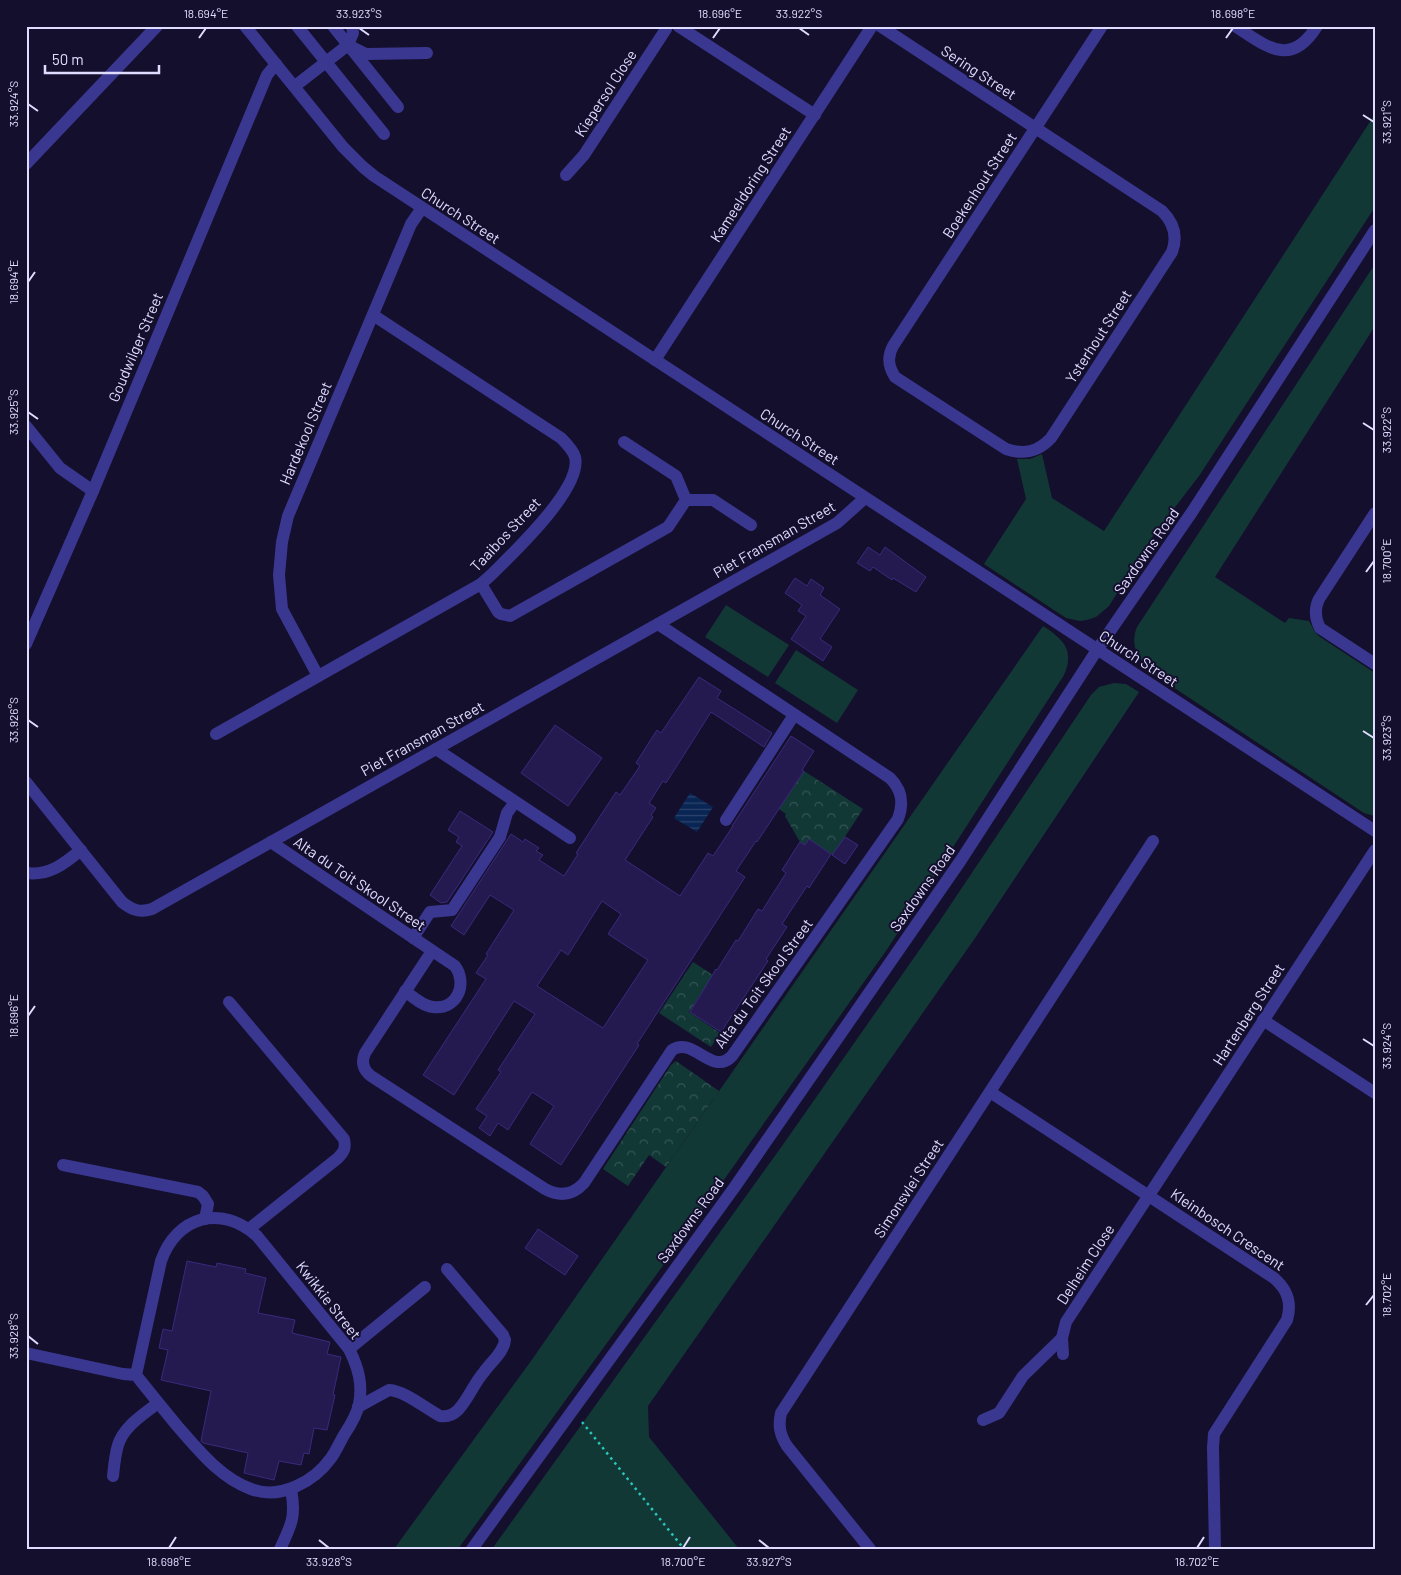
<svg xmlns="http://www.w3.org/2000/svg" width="1401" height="1575" font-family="Barlow,sans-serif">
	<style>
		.grass { fill: #123836 }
		.park { fill: url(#park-crowns) }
		.water { fill: url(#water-rules) }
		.building { fill: #241a50; stroke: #3a2a7d; fill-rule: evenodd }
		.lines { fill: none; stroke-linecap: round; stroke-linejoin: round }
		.path { stroke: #27c7bc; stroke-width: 2.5; stroke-dasharray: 2.5 4; stroke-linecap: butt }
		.minor { stroke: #3a3790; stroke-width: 12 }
		.ticks { fill: none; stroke: #e0dcff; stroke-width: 2 }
		.labels { text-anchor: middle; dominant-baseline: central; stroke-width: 4; stroke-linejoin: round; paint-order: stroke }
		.street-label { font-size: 15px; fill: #e0dcff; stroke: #140f2d }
		.neatline { fill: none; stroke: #e0dcff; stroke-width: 2 }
		.ticks-label { font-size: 12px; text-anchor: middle; fill: #e0dcff }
	</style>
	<defs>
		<pattern id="park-crowns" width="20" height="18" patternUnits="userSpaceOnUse" patternTransform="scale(1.25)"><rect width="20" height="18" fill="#123836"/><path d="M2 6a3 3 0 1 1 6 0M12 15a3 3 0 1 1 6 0" fill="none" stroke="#345454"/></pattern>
		<pattern id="water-rules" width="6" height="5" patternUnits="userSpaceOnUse" patternTransform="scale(1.25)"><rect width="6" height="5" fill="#092553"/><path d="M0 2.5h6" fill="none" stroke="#2d446d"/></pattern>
	</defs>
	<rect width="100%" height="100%" fill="#140f2d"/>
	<g class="grass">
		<path d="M 1375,114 L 1375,207 L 1199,476 L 1153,536 L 1109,606 L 1096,617 L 1087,620 L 1080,621 L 1066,618 L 984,564 L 1026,499 L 1017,459 L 1030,459 L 1042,454 L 1052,498 L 1104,531 Z"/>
		<path d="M 1375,264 L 1375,326 L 1215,577 L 1285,623 L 1289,618 L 1309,621 L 1315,632 L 1320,637 L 1375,673 L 1374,816 L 1364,813 L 1144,668 L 1146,665 C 1135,654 1131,642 1137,627 Z"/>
		<path d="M 726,605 L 789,645 L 768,677 L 705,637 Z"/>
		<path d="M 1043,626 C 1063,639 1075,650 1064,675 L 888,948 L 680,1242 L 458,1549 L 394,1549 L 531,1361 Z"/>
		<path d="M 796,650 L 858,690 L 837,723 L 775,683 Z"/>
		<path d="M 1114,683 L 1126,684 L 1139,692 L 973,941 L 648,1406 L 649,1437 L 739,1549 L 492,1549 L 782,1146 L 939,922 L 1091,695 L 1099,687 Z"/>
	</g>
	<g class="park">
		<path d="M 804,771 L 863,809 L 833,855 L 809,839 L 805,845 L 800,842 L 785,816 L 786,814 L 779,809 Z"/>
		<path d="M 693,962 L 713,975 L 689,1012 L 720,1033 L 711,1047 L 659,1013 Z"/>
		<path d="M 676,1061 L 719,1091 L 666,1167 L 649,1155 L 628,1186 L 603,1169 L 671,1065 Z"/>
	</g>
	<path class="water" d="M 690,793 L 713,807 L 697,832 L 674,818 Z"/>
	<g class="building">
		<path d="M 868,547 L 880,555 L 885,547 L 926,577 L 916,592 L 893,578 L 892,580 L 873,567 L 870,571 L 857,563 Z"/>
		<path d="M 795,578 L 807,586 L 811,579 L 824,588 L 820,595 L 840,609 L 820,639 L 832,647 L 823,661 L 791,639 L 806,616 L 798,611 L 802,605 L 785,593 Z"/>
		<path d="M 699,677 L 721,691 L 717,698 L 772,733 L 764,747 L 711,712 L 666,783 L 663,781 L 649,803 L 656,808 L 651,815 L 653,817 L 625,860 L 680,896 L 708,853 L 713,856 L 733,826 L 732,826 L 791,736 L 814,751 L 802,770 L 804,771 L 757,842 L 756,841 L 736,871 L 745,877 L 637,1044 L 639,1045 L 561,1165 L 530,1144 L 554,1106 L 532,1092 L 508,1130 L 498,1123 L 490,1136 L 479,1128 L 487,1116 L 476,1109 L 501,1072 L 498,1070 L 535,1014 L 514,1001 L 454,1095 L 423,1075 L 486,979 L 476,973 L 488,955 L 486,954 L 514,910 L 490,895 L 464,935 L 451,926 L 511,834 L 523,842 L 525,839 L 539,848 L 536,851 L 543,855 L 539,860 L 564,876 L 578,854 L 576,853 L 616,792 L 620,795 L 640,766 L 636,763 L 657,730 L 661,733 ZM 602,901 L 621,914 L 608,934 L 648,960 L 603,1028 L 537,986 L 561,950 L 568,955 Z"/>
		<path d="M 555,725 L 602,758 L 568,806 L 521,773 Z"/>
		<path d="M 460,811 L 493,832 L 447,902 L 441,903 L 430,895 L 462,846 L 456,842 L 459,837 L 448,830 Z"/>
		<path d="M 845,837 L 858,845 L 845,864 L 832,855 Z"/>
		<path d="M 809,839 L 831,854 L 809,888 L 807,886 L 782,924 L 787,927 L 766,959 L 768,961 L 721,1032 L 690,1012 L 716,969 L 717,970 L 736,940 L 738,941 L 758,909 L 762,911 L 786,873 L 782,870 L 800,842 L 805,845 Z"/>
		<path d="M 538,1229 L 578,1256 L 565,1275 L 525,1248 Z"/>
		<path d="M 187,1261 L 216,1267 L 217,1263 L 246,1269 L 245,1273 L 266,1278 L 258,1313 L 295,1320 L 292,1333 L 330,1342 L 327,1354 L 341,1357 L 333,1395 L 335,1395 L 327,1430 L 314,1428 L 309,1454 L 304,1453 L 301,1465 L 279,1461 L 274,1480 L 244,1473 L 248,1453 L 203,1443 L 201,1441 L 211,1391 L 161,1380 L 168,1350 L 159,1348 L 163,1329 L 172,1331 Z"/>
	</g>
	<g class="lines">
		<path class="path" d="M 582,1422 L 684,1549"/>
		<g class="minor">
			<path d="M 245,26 L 343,147 L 363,167 L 374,176 L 1375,831"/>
			<path d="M 297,26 L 384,134"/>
			<path d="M 333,26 L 398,107"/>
			<path d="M 678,26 L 815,115"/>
			<path d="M 880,26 L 1162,211 C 1174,223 1178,236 1172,252 L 1051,438 C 1038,452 1024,455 1006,449 L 895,377 C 888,366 887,357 893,346 L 1102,26"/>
			<path d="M 1235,26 C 1267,47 1291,68 1317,26"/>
			<path d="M 352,47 L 366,54 L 427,53"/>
			<path d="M 295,86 L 348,45 L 353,33 L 352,26"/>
			<path d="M 26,164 L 157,26"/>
			<path d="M 566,175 L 584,155 L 666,29 L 666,26"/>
			<path d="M 655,360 L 872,26"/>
			<path d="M 26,426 L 60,468 L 93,491"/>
			<path d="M 686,500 L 713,500 L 751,525"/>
			<path d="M 1375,513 L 1319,599 C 1314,609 1315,618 1320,628 L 1375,664"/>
			<path d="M 481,584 L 498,612 L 501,614 L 510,616 L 668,527 L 686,500 L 676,476 L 624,442"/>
			<path d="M 26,644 L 93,491 L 267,75 L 276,64"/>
			<path d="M 318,676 L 282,609 L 279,575 L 282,542 L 288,516 L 411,224 L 422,208"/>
			<path d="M 216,734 L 481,584 L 491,575 C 512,554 583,488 575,457 C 573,450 566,443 561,438 L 373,315"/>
			<path d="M 436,749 L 570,838"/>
			<path d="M 26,782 L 122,902 C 132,910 140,913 152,909 L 837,523 L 865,498"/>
			<path d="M 726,820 L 794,715"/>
			<path d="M 271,842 L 455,966 C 468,984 457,1010 433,1007 C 423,1006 413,997 405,991"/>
			<path d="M 26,873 C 49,876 64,864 81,850"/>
			<path d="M 413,938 L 430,912 L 452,910 L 500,837 L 507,813 L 515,802"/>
			<path d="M 432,951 L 365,1053 C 361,1062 363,1070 371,1076 L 545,1189 C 560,1197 573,1195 584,1183 L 672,1050 C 694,1036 712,1077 732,1056 L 898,819 C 904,803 902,790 890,778 L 658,624"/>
			<path d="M 229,1002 L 344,1139 C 346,1148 344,1152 338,1158 L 249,1229"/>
			<path d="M 1263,1020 L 1375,1093"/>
			<path d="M 990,1092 L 1274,1278 C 1288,1290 1292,1303 1287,1320 L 1214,1434 L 1213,1447 L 1215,1549"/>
			<path d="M 63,1165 L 198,1192 L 203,1196 L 208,1204 L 205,1219"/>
			<path d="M 349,1349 L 425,1287"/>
			<path d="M 26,1353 L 123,1374 L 136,1375 C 150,1393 165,1411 179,1428 C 200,1452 221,1478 251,1489 C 280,1500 314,1482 331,1458 C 336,1451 340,1442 344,1435 C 350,1426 357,1414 359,1404 C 363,1384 358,1367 349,1349 L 257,1236 C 221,1204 177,1216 161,1261 L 136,1375"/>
			<path d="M 1063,1354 L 1062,1338 L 1066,1322 L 1375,850"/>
			<path d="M 358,1407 L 389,1390 C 405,1391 425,1408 440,1416 C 446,1417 453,1415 458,1410 C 468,1400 474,1383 484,1372 C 491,1362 504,1352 505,1340 L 503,1335 L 447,1269"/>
			<path d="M 983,1420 L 999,1413 L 1023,1376 L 1062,1338"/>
			<path d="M 113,1476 C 114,1466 115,1455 118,1445 C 124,1426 143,1415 158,1403"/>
			<path d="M 280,1549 C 292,1524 296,1516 291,1489"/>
			<path d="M 472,1549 L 734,1188 L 961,860 L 1097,650 L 1192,512 L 1375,230"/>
			<path d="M 870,1549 L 787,1446 C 780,1435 778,1426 781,1413 L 1153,841"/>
		</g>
	</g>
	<path class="ticks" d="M 359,28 L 369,35M 799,28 L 809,35M 199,38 L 206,28M 713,38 L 720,28M 1226,38 L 1233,28M 28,104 L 38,111M 1363,115 L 1374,122M 28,282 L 35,272M 28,412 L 38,419M 1363,423 L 1374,430M 1366,572 L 1374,561M 28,720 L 38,727M 1363,731 L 1374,738M 28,1016 L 35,1006M 1363,1039 L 1374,1046M 1366,1305 L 1374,1295M 28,1336 L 38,1344M 319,1540 L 329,1548M 759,1540 L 769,1548M 169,1548 L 176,1537M 683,1548 L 690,1537M 1197,1548 L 1204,1537"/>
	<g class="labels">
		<g class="street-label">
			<text transform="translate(979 72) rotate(33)">Sering Street</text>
			<text transform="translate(605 93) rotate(-57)">Kiepersol Close</text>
			<text transform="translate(750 184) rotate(-57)">Kameeldoring Street</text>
			<text transform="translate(979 185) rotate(-57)">Boekenhout Street</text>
			<text transform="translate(461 215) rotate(33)">Church Street</text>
			<text transform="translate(1098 336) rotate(-57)">Ysterhout Street</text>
			<text transform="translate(135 347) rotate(-67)">Goudwilger Street</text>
			<text transform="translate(305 433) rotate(-67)">Hardekool Street</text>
			<text transform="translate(800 436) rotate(33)">Church Street</text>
			<text transform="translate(505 534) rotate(-47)">Taaibos Street</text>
			<text transform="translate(774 539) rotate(-30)">Piet Fransman Street</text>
			<text transform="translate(1146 551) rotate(-55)">Saxdowns Road</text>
			<text transform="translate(1139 658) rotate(33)">Church Street</text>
			<text transform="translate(422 738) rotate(-29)">Piet Fransman Street</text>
			<text transform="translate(360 883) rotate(34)">Alta du Toit Skool Street</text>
			<text transform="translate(922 888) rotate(-55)">Saxdowns Road</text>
			<text transform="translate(763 983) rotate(-54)">Alta du Toit Skool Street</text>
			<text transform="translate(1248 1014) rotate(-57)">Hartenberg Street</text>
			<text transform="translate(908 1188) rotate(-57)">Simonsvlei Street</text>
			<text transform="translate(690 1220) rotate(-54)">Saxdowns Road</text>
			<text transform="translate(1228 1229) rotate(34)">Kleinbosch Crescent</text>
			<text transform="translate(1085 1264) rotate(-57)">Delheim Close</text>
			<text transform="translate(329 1300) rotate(52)">Kwikkie Street</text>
		</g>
	</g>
	<rect width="1401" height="1575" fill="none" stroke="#140f2d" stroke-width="55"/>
	<path d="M45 65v8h114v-8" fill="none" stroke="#e0dcff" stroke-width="2.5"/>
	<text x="52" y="65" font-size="15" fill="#e0dcff" stroke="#140f2d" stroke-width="4" paint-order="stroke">50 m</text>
	<rect x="28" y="28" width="1346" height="1520" class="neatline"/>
	<g class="ticks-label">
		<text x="206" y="18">18.694°E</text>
		<text x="359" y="18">33.923°S</text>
		<text x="720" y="18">18.696°E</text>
		<text x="799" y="18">33.922°S</text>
		<text x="1233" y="18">18.698°E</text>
		<text transform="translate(14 104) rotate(-90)" y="4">33.924°S</text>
		<text transform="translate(1387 122) rotate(-90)" y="4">33.921°S</text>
		<text transform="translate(14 282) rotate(-90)" y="4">18.694°E</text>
		<text transform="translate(14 412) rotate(-90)" y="4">33.925°S</text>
		<text transform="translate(1387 430) rotate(-90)" y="4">33.922°S</text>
		<text transform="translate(1387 561) rotate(-90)" y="4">18.700°E</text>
		<text transform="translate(14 720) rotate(-90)" y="4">33.926°S</text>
		<text transform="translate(1387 738) rotate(-90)" y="4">33.923°S</text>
		<text transform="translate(14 1016) rotate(-90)" y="4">18.696°E</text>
		<text transform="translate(1387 1046) rotate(-90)" y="4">33.924°S</text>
		<text transform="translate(1387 1295) rotate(-90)" y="4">18.702°E</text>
		<text transform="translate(14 1336) rotate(-90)" y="4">33.928°S</text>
		<text x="169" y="1566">18.698°E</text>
		<text x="329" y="1566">33.928°S</text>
		<text x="683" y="1566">18.700°E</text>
		<text x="769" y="1566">33.927°S</text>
		<text x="1197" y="1566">18.702°E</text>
	</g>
</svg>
